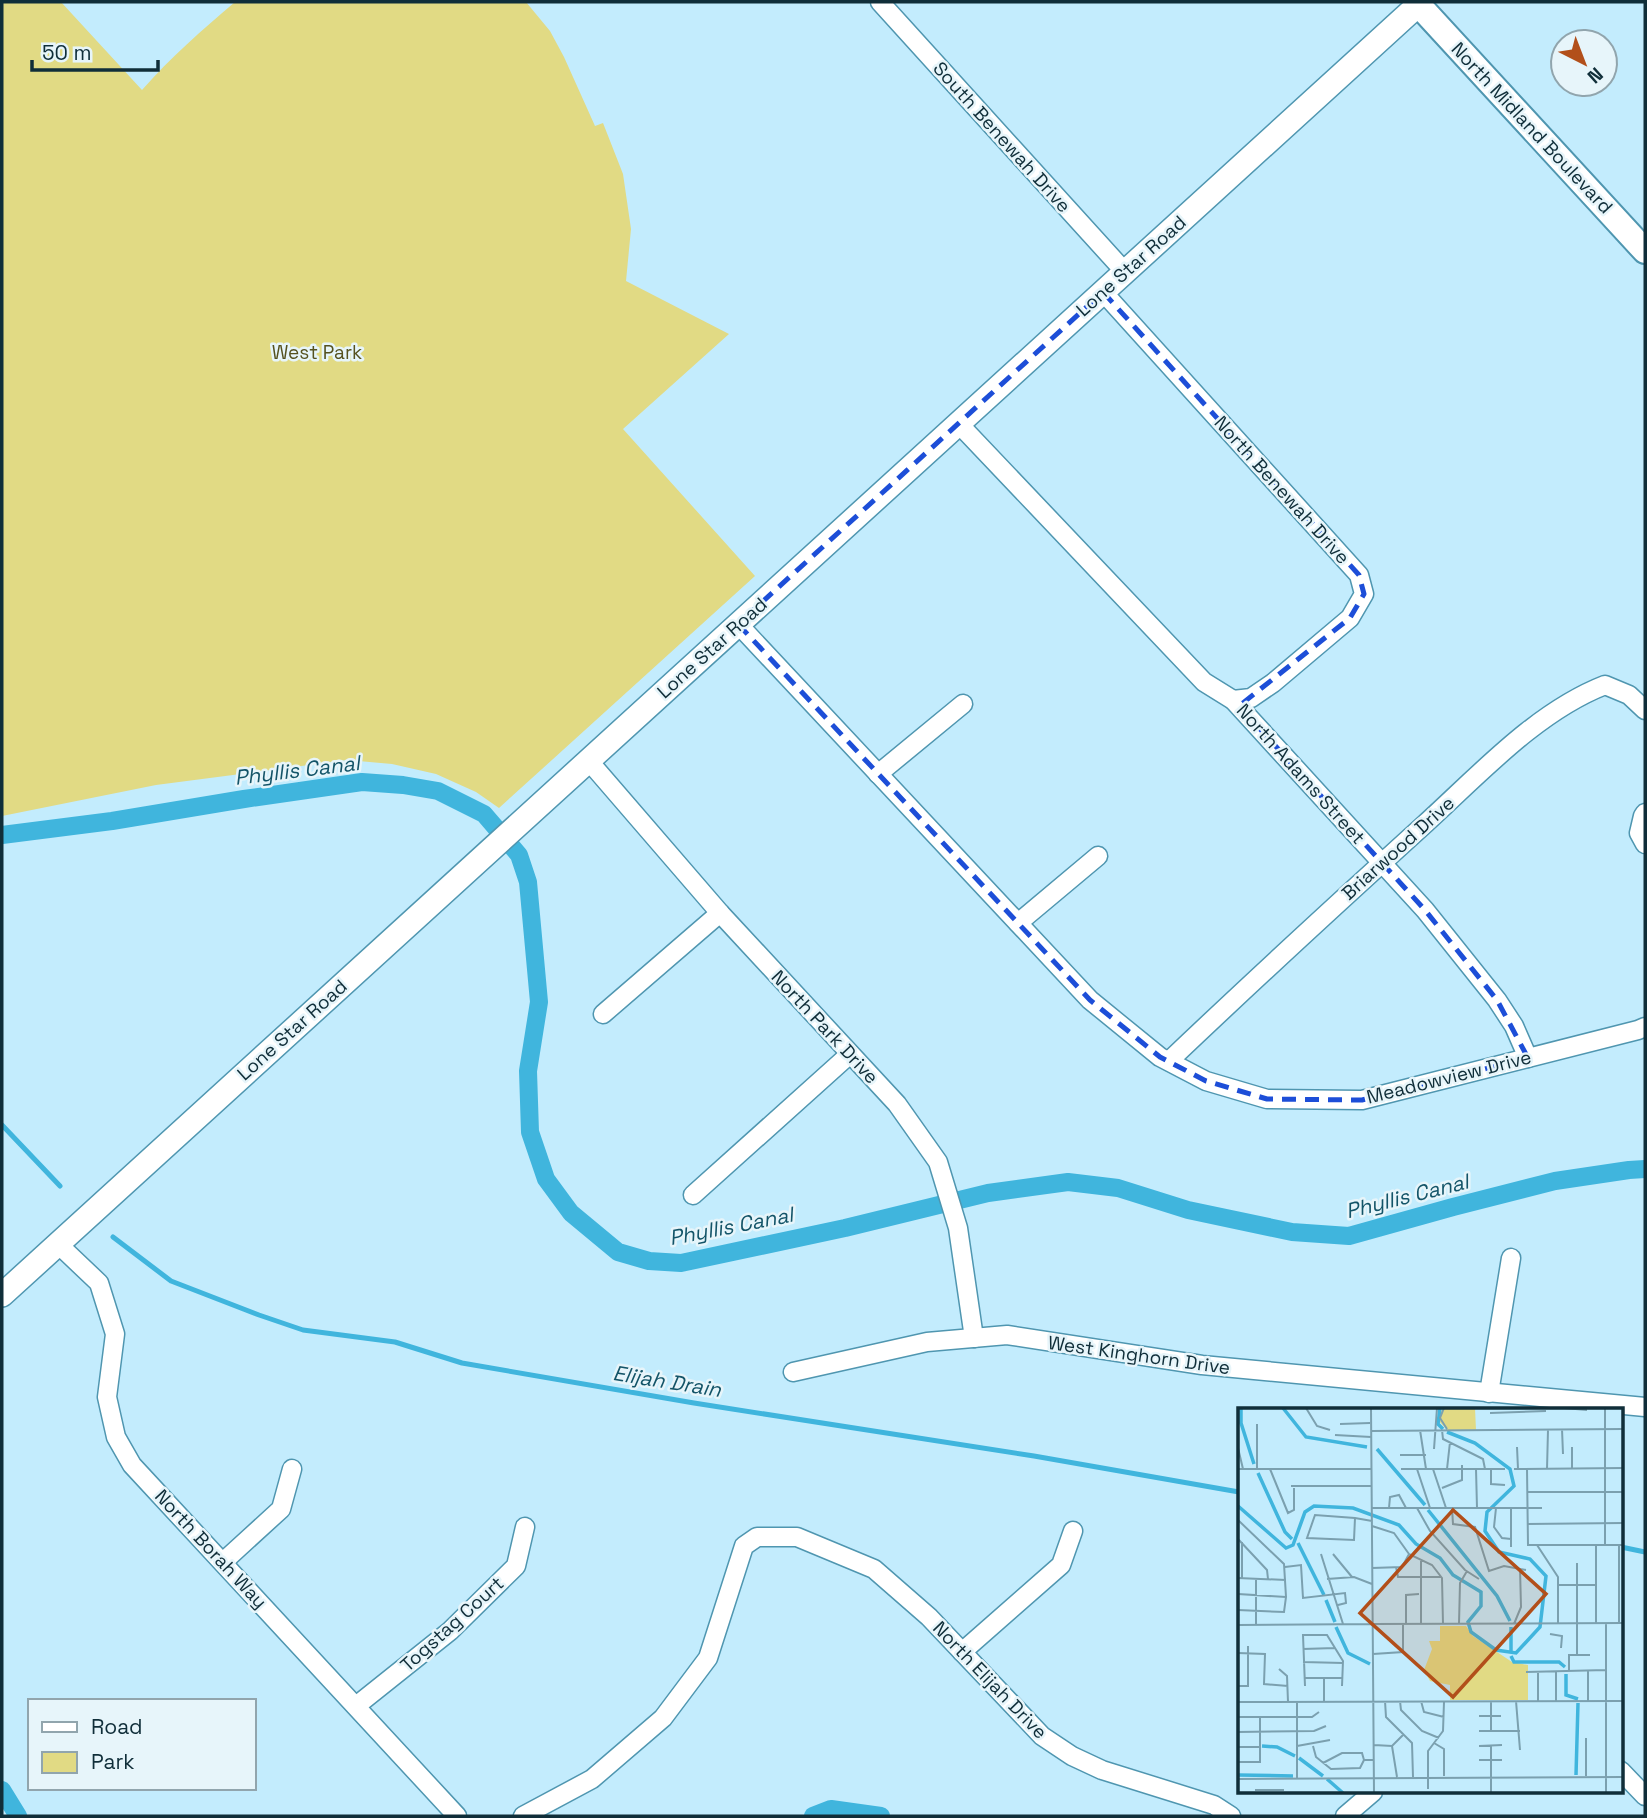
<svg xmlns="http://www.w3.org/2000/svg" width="1647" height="1818" font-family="'Space Grotesk',sans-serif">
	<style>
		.green { fill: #e1da84 }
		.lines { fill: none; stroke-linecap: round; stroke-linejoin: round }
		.stream { stroke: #40b5dd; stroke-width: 5 }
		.canal { stroke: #40b5dd; stroke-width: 18 }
		.minor-casing { stroke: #4f96b0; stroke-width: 21 }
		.tertiary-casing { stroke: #4f96b0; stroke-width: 26 }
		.secondary-casing { stroke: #4f96b0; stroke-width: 28 }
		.minor { stroke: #fff; stroke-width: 18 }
		.tertiary { stroke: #fff; stroke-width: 23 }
		.secondary { stroke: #fff; stroke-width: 24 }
		.marked { fill: none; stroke: #1d4ed8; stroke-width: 5; stroke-dasharray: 14 9; stroke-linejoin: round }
		.labels { text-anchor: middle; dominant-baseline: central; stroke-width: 5; stroke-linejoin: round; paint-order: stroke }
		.street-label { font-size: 19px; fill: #102e39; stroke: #e7f5fa }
		.park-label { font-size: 19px; fill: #55511e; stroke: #e7f5fa }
		.water-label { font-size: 21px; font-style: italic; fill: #135468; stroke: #e7f5fa }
		.inset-river { fill: none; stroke: #40b5dd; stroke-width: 3.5 }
		.inset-road { fill: none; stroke: #7ba0af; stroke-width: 2 }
		.view { fill: #b24f1a; fill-opacity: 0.15; stroke: #b24f1a; stroke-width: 3.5 }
		.inset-edge { fill: none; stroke: #102e39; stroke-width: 3.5 }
	</style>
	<rect width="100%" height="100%" fill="#c3ecfd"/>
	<path class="green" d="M 2,2 L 61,2 L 142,90 C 170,58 203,29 235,2 L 526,2 L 550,31 L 564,57 L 595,126 L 603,123 L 623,174 L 631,229 L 626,281 L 729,334 L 623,429 L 755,576 L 499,808 L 476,792 L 436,774 L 392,764 L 347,760 L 156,785 L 2,816 Z"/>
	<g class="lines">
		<g class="stream">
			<path d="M 2,1125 L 60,1186"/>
			<path d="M 113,1237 L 171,1281 L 259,1315 L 303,1330 L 395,1342 L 462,1363 L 694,1403 L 1034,1456 L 1239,1492"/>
			<path d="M 1621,1547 L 1645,1552"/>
		</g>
		<g class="canal">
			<path d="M 2,835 L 112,821 L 244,799 L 362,782 L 403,785 L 438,791 L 484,814 L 519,855 L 528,882 L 539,1002 L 528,1071 L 530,1132 L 546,1179 L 571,1213 L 618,1252 L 649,1261 L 681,1263 L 845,1228 L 988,1193 L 1068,1182 L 1118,1188 L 1188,1210 L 1292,1232 L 1349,1236 L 1453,1207 L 1555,1181 L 1629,1170 L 1645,1169"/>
			<path d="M 2,1790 L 18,1816"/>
			<path d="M 813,1816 L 831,1809 L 881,1816"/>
		</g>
		<g class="minor-casing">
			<g id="minor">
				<path d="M 880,2 L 1125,272"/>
				<path d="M 1103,292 L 1359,575 L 1364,594 L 1350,618 L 1273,683 L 1251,698 L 1233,700"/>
				<path d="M 958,423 L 1204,682 L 1233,700 L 1425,910 L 1497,1000 L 1514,1026 L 1528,1058"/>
				<path d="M 738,624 L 1090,1000 L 1160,1057 L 1206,1081 L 1267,1099 L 1362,1100 L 1638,1030 L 1645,1027"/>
				<path d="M 588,760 L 720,913 L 897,1104 L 938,1162 L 958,1228 L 974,1338"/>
				<path d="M 878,774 L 963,704"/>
				<path d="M 1645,813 L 1643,816 L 1639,833 L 1645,844"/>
				<path d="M 1018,923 L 1098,856"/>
				<path d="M 603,1014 L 720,913"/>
				<path d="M 1169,1061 C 1253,981 1339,902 1426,823 C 1480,774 1536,712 1605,685 L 1629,695 L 1645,710"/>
				<path d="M 693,1195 L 850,1054"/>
				<path d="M 58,1244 L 99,1283 L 115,1334 L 107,1397 L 116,1437 L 132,1465 L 457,1816"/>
				<path d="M 793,1372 L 927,1342 L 1007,1335 L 1202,1365 L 1645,1407"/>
				<path d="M 1489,1393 L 1511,1258"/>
				<path d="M 223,1562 L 281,1509 L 292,1469"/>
				<path d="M 962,1652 L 1061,1565 L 1073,1531"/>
				<path d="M 356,1706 L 450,1631 L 516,1566 L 525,1527"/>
				<path d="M 1621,1771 L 1645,1796"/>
				<path d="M 523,1816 L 592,1779 L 663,1718 L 708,1658 L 744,1546 L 757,1537 L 797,1537 L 874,1569 L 929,1617 L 1042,1736 L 1072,1756 L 1102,1770 L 1214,1805 L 1231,1816"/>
				<path d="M 1345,1816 L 1373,1792"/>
			</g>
		</g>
		<g class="tertiary-casing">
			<path id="tertiary" d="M 2,1295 L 1418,5"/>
		</g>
		<g class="secondary-casing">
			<path id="secondary" d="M 1416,2 L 1645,251"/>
		</g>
		<use href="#minor" class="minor"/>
		<use href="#tertiary" class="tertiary"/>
		<use href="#secondary" class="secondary"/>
	</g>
	<path class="marked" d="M 1103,292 L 1359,575 L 1364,594 L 1350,618 L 1239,706 L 1425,910 L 1497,1000 L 1528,1058 L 1362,1100 L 1267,1099 L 1206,1081 L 1160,1057 L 1090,1000 L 738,624 Z"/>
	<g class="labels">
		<g class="street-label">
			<text transform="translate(1532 128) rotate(47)">North Midland Boulevard</text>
			<text transform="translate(1002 137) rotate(48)">South Benewah Drive</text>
			<text transform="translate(1131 266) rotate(-42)">Lone Star Road</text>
			<text transform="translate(1282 490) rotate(48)">North Benewah Drive</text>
			<text transform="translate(712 648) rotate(-42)">Lone Star Road</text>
			<text transform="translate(1301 774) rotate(48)">North Adams Street</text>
			<text transform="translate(1398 848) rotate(-42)">Briarwood Drive</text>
			<text transform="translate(825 1027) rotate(47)">North Park Drive</text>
			<text transform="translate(292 1030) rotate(-42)">Lone Star Road</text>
			<text transform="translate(1449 1077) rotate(-14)">Meadowview Drive</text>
			<text transform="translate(1139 1355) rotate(8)">West Kinghorn Drive</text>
			<text transform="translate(211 1549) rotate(47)">North Borah Way</text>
			<text transform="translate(452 1624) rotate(-42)">Togstag Court</text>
			<text transform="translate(990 1680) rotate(46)">North Elijah Drive</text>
		</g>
		<g class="park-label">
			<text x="317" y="352">West Park</text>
		</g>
		<g class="water-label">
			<text transform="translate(297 770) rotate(-7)">Phyllis Canal</text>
			<text transform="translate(1407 1196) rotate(-14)">Phyllis Canal</text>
			<text transform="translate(731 1226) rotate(-11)">Phyllis Canal</text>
			<text transform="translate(667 1381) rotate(9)">Elijah Drain</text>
		</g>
	</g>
	<g transform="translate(1238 1408)">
		<rect width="385" height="385" fill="#c3ecfd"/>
		<path d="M 204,0 L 237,0 L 238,22 L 209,22 L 201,13 ZM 202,218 L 228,218 L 235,228 L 274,254 L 290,257 L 290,292 L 212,292 L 212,277 L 192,273 L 186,262 L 194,241 L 191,233 L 202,233 Z" fill="#e1da84"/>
		<path class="inset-river" d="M 3,0 L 3,15 L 16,56M 45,0 L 68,29 L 129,39M 202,0 L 200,16 L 205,21M 139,41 L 187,97M 20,65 L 47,124 L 54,131M 0,98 L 48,140 L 55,137 L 67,104 L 76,98 L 115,100 L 161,117 L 178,136 L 202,150 L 215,167 L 243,184 L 243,198 L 230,214 L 233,224 L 258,242 L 278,245 L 302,219 L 308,168 L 292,151 L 261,144 L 247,123 L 249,104 L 276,78 L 272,61 L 237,35 L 209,24M 190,102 L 259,188 L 272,213M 60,135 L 86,187M 88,192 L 97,214M 98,219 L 110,245 L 132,256M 273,219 L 273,243M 273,248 L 276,254 L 321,254 L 327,259M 328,266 L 328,287 L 340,291M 24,338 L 39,339 L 57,348M 61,350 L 85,368M 0,367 L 55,368M 338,367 L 340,295M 89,371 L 105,385"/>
		<path class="inset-road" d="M 68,0 L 79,18 L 92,22M 133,0 L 136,385M 206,0 L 202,10 L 209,21M 326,0 L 349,2M 367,0 L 367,137M 252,5 L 308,3M 19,16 L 19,61M 102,16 L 132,15M 324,21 L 325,46M 182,22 L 188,61M 204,22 L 205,31 L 245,51 L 247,61M 134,23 L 385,21M 97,27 L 133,29M 279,39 L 280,61M 0,40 L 5,61M 196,41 L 199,0M 162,47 L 188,47M 0,61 L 133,61M 32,61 L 50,105 L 56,102 L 56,80M 163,61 L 267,61M 179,61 L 192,100M 195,61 L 208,100M 209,61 L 212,34M 238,61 L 239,100M 253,61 L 253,76 L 267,77M 276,61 L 385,60M 289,61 L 290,137 L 385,137M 309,61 L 310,22M 334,61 L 334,39M 53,78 L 134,78M 204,80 L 224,72 L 224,57M 289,84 L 385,84M 134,100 L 304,100M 151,100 L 152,89 L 161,87 L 168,100M 179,100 L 192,123 L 227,162 L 241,171M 214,100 L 215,116 L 237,119 L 251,163 L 266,158 L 288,162M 258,100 L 256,119 L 264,130 L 273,131M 117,110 L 116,132 L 69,130 L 77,107 L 117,110 L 134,113M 0,112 L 46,156 L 48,189 L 46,204 L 0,202M 289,116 L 385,115M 134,118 L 156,125 L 171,146M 0,131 L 29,162 L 30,171M 4,134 L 4,170M 299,137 L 320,169 L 320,215M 381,137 L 381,215M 273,139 L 273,100M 83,146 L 105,216M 95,146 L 114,169M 47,159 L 63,157 L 65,190 L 107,185 L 108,195 L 100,197M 158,159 L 160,169 L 203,169M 134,160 L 164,159 L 171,146 L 194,157 L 204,170 L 205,216M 0,170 L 48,172M 89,171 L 116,169 L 134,176M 320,177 L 358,177M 0,186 L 48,189M 358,215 L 358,137M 368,215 L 368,385M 135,216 L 385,215M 168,216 L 168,187 L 181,186M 183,216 L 183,151M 221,216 L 222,175 L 229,163M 276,216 L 283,199 L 282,160M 0,217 L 135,216M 18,217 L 18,171M 312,226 L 324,228 L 323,240M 65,241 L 97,240M 0,245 L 27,246 L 26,276 L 50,278M 135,246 L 165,244 L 165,216M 339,247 L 339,155M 65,254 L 105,255M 41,261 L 49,268 L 50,294M 350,262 L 350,293M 331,263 L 331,247 L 352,247M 288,264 L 368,262M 67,270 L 104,270M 86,271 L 86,294M 0,278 L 10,278 L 10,238M 67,278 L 65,227 L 89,227 L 105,253 L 104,278M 147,293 L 148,309 L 174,335 L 175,369M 162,293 L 163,302 L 184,323 L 201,330M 183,293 L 186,304 L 206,309M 253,293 L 253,323M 278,293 L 282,342M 300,293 L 300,264M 318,293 L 318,264M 0,294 L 385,293M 59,294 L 59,371M 241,308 L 263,308M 0,309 L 74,309 L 81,304M 241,323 L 282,323M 0,324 L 76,323 L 88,318M 196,335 L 206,341 L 206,368M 136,337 L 154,338 L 165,327M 59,338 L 92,332M 75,338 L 78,349 L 93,361 L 122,360 L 126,352 L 135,352M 154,338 L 159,369M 241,338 L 264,337M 253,338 L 253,385M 0,339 L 22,339M 241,352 L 264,352M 0,354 L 22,354 L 22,309M 85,355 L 104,345 L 124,345 L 126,352M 348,368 L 348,330M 0,371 L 385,369M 190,381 L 190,343 L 205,323 L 206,294M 17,382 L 46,382M 162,385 L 211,385M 231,385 L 271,385"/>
		<path class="view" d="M 215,102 L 308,186 L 215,289 L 122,205 Z"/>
		<rect width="385" height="385" class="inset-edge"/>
	</g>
	<rect width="1647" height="1818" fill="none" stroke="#102e39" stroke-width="7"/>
	<rect x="28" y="1699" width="228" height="91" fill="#e7f5fa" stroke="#91a5ad" stroke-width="2"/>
	<rect x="42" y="1722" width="35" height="10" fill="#ffffff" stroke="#91a5ad" stroke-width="2"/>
	<text x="91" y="1734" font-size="21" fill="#102e39">Road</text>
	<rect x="42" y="1752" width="35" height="21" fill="#e1da84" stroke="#91a5ad" stroke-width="2"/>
	<text x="91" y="1769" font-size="21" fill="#102e39">Park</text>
	<g transform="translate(1584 63) rotate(138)"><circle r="33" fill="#e7f5fa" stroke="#91a5ad" stroke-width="2"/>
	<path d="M0-5L12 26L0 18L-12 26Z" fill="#b24f1a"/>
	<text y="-10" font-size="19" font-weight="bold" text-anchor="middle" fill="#102e39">N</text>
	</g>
	<path d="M32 60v10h126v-10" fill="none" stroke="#102e39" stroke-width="3.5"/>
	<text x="42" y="60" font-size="21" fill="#102e39" stroke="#e7f5fa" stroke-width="5" paint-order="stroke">50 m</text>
</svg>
